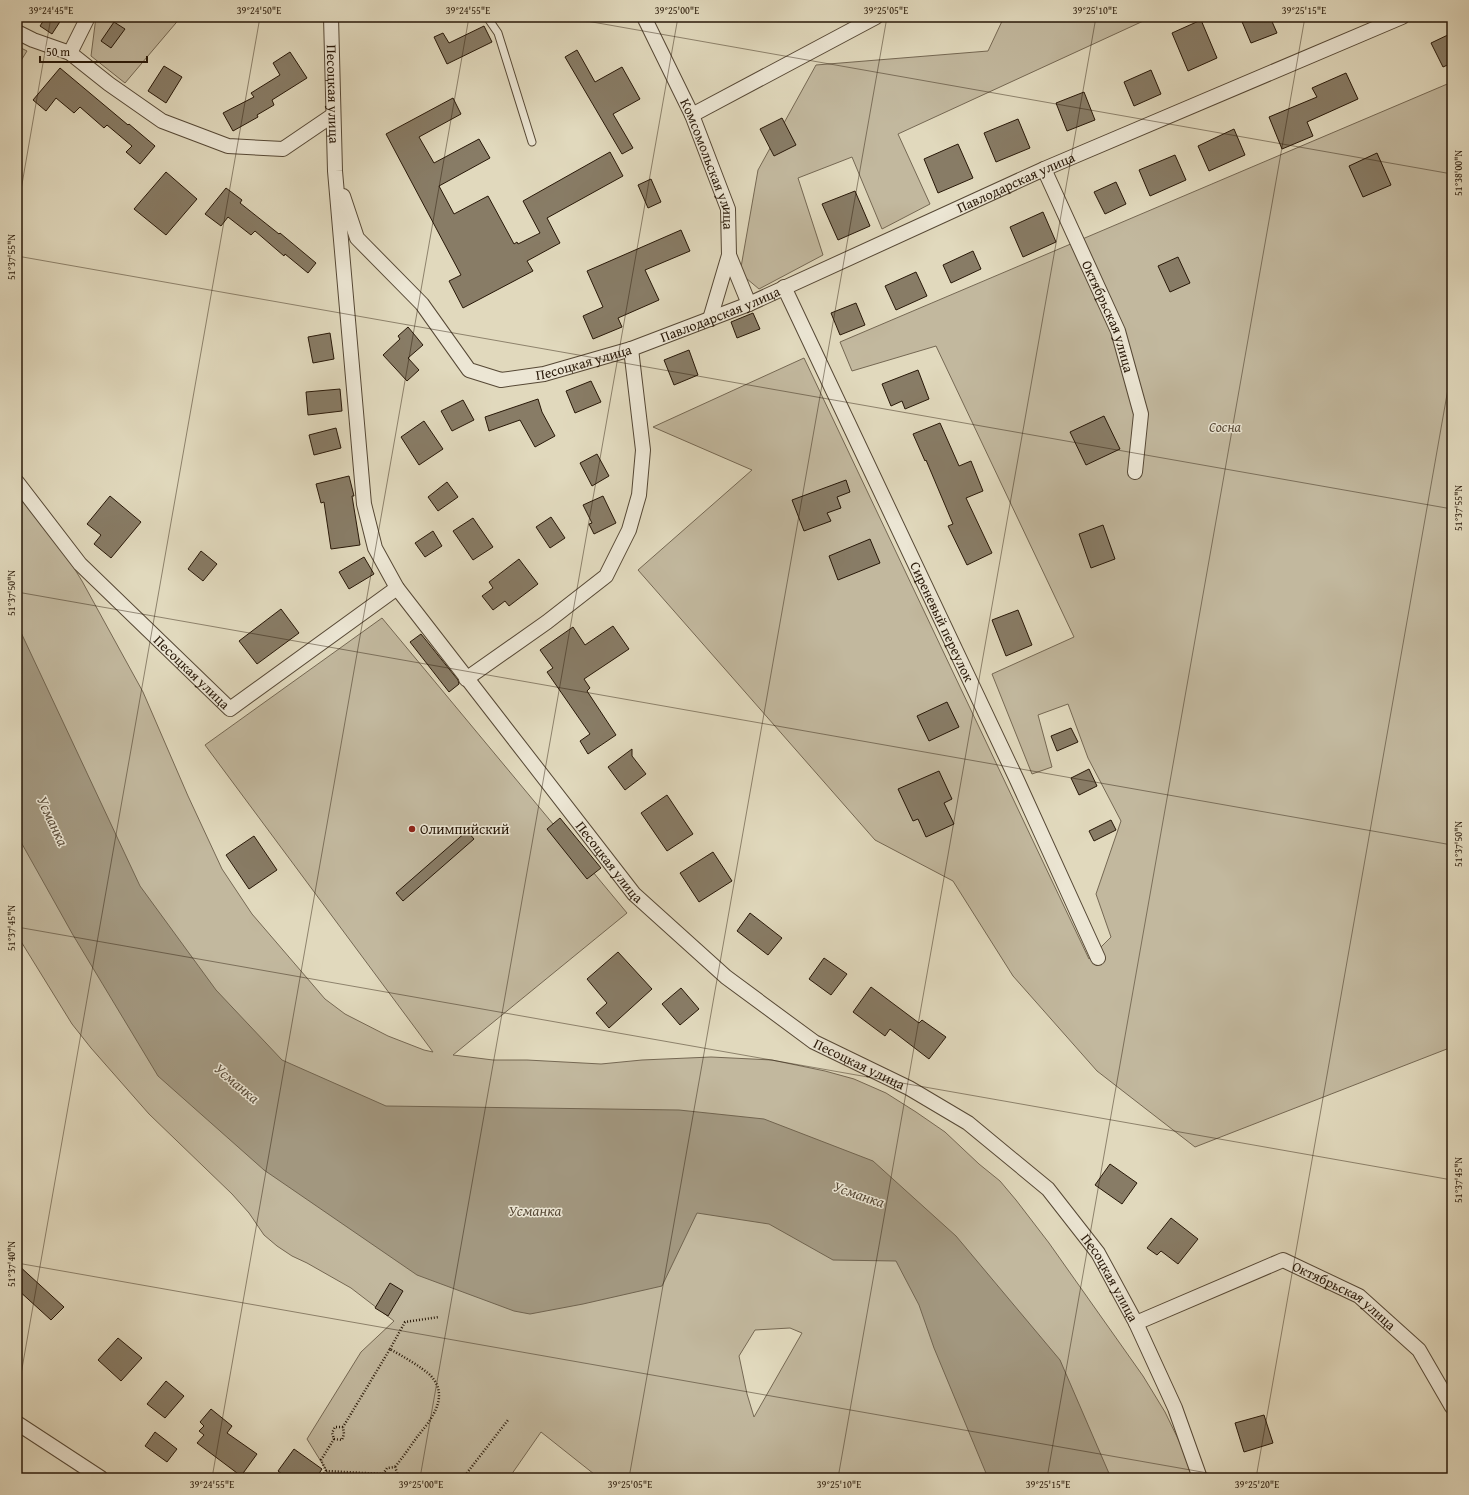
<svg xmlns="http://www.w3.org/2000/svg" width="1469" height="1495" font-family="'Gentium Book Plus',serif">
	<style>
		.green { fill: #c2b89e; stroke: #756853; fill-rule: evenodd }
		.water { fill: #a2977f; stroke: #71644f }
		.building { fill: #887c66; stroke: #281808 }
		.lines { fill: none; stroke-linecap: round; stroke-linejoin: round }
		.lane-casing { stroke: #564835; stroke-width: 9 }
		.street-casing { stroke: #564835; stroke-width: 16 }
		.path { stroke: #281808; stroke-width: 2.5; stroke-dasharray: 1 2; stroke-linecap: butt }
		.lane { stroke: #ece6d4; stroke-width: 7 }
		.street { stroke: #ece6d4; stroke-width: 14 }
		.ticks { fill: none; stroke: #281808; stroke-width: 1; stroke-opacity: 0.45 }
		.poi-dot { fill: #8f2418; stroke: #ece6d4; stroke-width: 1.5 }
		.labels { text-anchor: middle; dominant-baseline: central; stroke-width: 3; stroke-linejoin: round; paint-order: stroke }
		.street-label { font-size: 14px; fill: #281808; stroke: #ece6d4 }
		.park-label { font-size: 14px; font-style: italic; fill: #564835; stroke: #ece6d4 }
		.poi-label { font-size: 14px; fill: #281808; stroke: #ece6d4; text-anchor: start }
		.water-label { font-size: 15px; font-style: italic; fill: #594b38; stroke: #ece6d4 }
		.neatline { fill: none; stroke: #281808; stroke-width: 1.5 }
		.ticks-label { font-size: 10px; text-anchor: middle; fill: #281808 }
	</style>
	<rect width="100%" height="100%" fill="#e1d9bd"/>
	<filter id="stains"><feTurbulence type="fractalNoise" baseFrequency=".005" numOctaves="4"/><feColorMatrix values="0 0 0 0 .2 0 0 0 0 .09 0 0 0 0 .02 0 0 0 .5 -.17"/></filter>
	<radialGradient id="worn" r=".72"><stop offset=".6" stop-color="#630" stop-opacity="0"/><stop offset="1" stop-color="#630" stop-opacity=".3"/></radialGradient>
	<g class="green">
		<path d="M 96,17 L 181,17 L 125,83 L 91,56 Z"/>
		<path d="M 1004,17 L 1152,17 L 898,134 L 930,204 L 882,229 L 852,157 L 798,178 L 823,255 L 759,289 L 740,273 L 758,170 L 816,65 L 988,51 Z"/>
		<path d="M 17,46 L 27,51 L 17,67 Z"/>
		<path d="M 1452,82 L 1452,1047 L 1195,1147 L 1097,1071 L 1013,976 L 953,881 L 875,840 L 638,570 L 752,470 L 653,427 L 804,358 L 1089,959 L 1111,937 L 1096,894 L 1121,821 L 1088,758 L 1068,704 L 1038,715 L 1052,767 L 1032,774 L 992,674 L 1074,637 L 936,346 L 852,371 L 840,342 Z"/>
		<path d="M 17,475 L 82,581 L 143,692 L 188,796 L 222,869 L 252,914 L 325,999 L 345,1014 L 388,1036 L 424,1050 L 433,1052 L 205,745 L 382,618 L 627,913 L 453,1055 L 493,1060 L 527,1060 L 601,1064 L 642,1060 L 711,1057 L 772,1060 L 825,1071 L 854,1079 L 886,1093 L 916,1112 L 945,1132 L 979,1164 L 1000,1181 L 1016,1200 L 1049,1243 L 1143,1376 L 1165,1412 L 1197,1478 L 599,1478 L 541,1432 L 509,1478 L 329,1478 L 330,1476 L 307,1439 L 361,1352 L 394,1321 L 351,1288 L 307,1263 L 292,1256 L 277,1246 L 264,1235 L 249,1213 L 232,1194 L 149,1114 L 91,1048 L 72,1024 L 17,935 ZM 790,1328 L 802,1333 L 754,1417 L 747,1394 L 739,1356 L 755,1330 Z"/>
	</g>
	<path class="water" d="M 17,624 L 140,886 L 216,990 L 282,1060 L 386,1106 L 679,1110 L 764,1119 L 873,1161 L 956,1236 L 1060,1360 L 1111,1478 L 988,1478 L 934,1348 L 919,1305 L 896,1261 L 833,1260 L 769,1224 L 697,1213 L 662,1286 L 583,1304 L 530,1314 L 514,1311 L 417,1275 L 264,1170 L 158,1076 L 73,935 L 17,835 Z"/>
	<g class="building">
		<path d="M 46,17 L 63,17 L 52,34 L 40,26 Z"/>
		<path d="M 1240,17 L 1270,17 L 1277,33 L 1251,43 Z"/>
		<path d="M 1201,20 L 1217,58 L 1188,71 L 1172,33 Z"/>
		<path d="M 114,22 L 125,29 L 111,48 L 101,41 Z"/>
		<path d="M 484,26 L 492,42 L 447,64 L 434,37 L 443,33 L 449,43 Z"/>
		<path d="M 1452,33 L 1452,63 L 1443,67 L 1431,43 Z"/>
		<path d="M 577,50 L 595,82 L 622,67 L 640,99 L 613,114 L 633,148 L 622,154 L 565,57 Z"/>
		<path d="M 290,52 L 307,78 L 272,100 L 274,105 L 257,115 L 258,117 L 233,131 L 223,113 L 254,97 L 251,93 L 280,75 L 273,63 Z"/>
		<path d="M 164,66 L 182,77 L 166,103 L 148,91 Z"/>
		<path d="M 60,68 L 128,125 L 129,124 L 155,146 L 140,164 L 126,152 L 132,146 L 107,125 L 104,128 L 80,107 L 74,113 L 56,98 L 46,111 L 33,100 Z"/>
		<path d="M 1151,70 L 1161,94 L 1134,106 L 1124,82 Z"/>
		<path d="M 1346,73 L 1358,99 L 1307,122 L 1313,136 L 1282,149 L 1269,117 L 1317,97 L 1312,88 Z"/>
		<path d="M 1084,92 L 1095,120 L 1067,131 L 1056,103 Z"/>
		<path d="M 453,98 L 461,114 L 419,137 L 434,163 L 479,139 L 490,158 L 439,186 L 454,214 L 488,196 L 514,244 L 517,242 L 518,244 L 540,233 L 523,201 L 610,152 L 623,176 L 547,218 L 560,243 L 527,261 L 533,271 L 463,308 L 449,281 L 461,275 L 386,134 Z"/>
		<path d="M 782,118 L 796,145 L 774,156 L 760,129 Z"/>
		<path d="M 1018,119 L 1030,148 L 996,162 L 984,133 Z"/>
		<path d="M 1234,129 L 1245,155 L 1209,171 L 1198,146 Z"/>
		<path d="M 958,144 L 973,178 L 938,193 L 924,159 Z"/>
		<path d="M 1377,153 L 1391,185 L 1363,197 L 1349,166 Z"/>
		<path d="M 1175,155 L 1186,180 L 1150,196 L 1139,170 Z"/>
		<path d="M 166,172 L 197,199 L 166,235 L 134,209 Z"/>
		<path d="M 651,179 L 661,202 L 648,208 L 638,185 Z"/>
		<path d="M 1116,182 L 1126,204 L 1105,214 L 1094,192 Z"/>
		<path d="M 226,188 L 242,200 L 240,203 L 279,234 L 280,233 L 316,263 L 308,273 L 285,254 L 284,256 L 255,231 L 251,235 L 228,217 L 221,226 L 205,214 Z"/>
		<path d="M 855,191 L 870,226 L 838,240 L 822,204 Z"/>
		<path d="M 1043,212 L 1056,242 L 1023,257 L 1010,227 Z"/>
		<path d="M 681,230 L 690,251 L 645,270 L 659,300 L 618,318 L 622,327 L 593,339 L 583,316 L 603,307 L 587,271 Z"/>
		<path d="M 973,251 L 981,269 L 951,283 L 943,265 Z"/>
		<path d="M 1178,257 L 1190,283 L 1170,292 L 1158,266 Z"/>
		<path d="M 916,272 L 927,296 L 896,310 L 885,286 Z"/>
		<path d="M 856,303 L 865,325 L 840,335 L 831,313 Z"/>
		<path d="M 753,313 L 760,329 L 737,338 L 731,322 Z"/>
		<path d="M 408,327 L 423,345 L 408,358 L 419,370 L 407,381 L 383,355 L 400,339 L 398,336 Z"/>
		<path d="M 330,333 L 334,359 L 313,363 L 308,337 Z"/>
		<path d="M 689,350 L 698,375 L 674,385 L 664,360 Z"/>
		<path d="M 918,370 L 929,399 L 905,409 L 902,401 L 891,406 L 882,384 Z"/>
		<path d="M 591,381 L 601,402 L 575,413 L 566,391 Z"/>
		<path d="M 340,389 L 342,411 L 308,415 L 306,392 Z"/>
		<path d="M 538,399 L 542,412 L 555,436 L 535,447 L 520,420 L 489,431 L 485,417 Z"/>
		<path d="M 463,400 L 474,420 L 452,431 L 441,411 Z"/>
		<path d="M 1104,416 L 1120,449 L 1086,465 L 1070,432 Z"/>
		<path d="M 424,421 L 443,449 L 419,465 L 401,437 Z"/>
		<path d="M 940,423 L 959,466 L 971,461 L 983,491 L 966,498 L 992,553 L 967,565 L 948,526 L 953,524 L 926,460 L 925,461 L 913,434 Z"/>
		<path d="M 336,428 L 341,448 L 314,455 L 309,435 Z"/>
		<path d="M 597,454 L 609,476 L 592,486 L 580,463 Z"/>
		<path d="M 349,476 L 354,496 L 352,496 L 360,545 L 331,549 L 324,502 L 321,503 L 316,484 Z"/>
		<path d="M 846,480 L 850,492 L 837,497 L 841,508 L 827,513 L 831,521 L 804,531 L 792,500 Z"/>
		<path d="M 447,482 L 458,497 L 438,511 L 428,497 Z"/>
		<path d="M 110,496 L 141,522 L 111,558 L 94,544 L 101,535 L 87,524 Z"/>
		<path d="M 603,496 L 616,523 L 594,534 L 589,524 L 592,523 L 583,505 Z"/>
		<path d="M 551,517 L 565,538 L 550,548 L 536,527 Z"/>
		<path d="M 473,518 L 493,547 L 473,560 L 453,531 Z"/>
		<path d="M 1103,525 L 1115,559 L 1091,568 L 1079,534 Z"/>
		<path d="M 433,531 L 442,546 L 425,557 L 415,543 Z"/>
		<path d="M 870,539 L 880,563 L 838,580 L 829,556 Z"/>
		<path d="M 201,551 L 217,564 L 203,581 L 188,569 Z"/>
		<path d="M 364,557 L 374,574 L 349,589 L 339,572 Z"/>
		<path d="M 519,559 L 538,584 L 509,606 L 505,601 L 493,610 L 482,596 L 493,588 L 489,582 Z"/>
		<path d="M 281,609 L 299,633 L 257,664 L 239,641 Z"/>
		<path d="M 1018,610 L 1032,645 L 1006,656 L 992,620 Z"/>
		<path d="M 613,626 L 629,649 L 584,679 L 590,688 L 587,691 L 616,735 L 588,754 L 580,741 L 590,734 L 547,672 L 553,668 L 540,650 L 573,627 L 585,645 Z"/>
		<path d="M 421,634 L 458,680 L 459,684 L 449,692 L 410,642 Z"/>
		<path d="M 947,702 L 959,727 L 929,741 L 917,716 Z"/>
		<path d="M 1071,728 L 1078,742 L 1057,751 L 1051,736 Z"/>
		<path d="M 632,749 L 632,756 L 646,774 L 625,790 L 608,767 Z"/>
		<path d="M 1089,769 L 1097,786 L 1079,795 L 1071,778 Z"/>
		<path d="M 939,771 L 952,799 L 944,803 L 954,824 L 926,837 L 918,819 L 913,821 L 898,789 Z"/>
		<path d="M 667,795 L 693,834 L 667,851 L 641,813 Z"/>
		<path d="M 560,818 L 601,868 L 587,879 L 547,829 Z"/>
		<path d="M 1111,820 L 1116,830 L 1094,841 L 1089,831 Z"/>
		<path d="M 467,831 L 474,839 L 403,901 L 396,893 Z"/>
		<path d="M 254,836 L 277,870 L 249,889 L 226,855 Z"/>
		<path d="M 713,852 L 732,881 L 699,902 L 680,873 Z"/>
		<path d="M 750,913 L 782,938 L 768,955 L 737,931 Z"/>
		<path d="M 618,952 L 652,989 L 609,1028 L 596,1013 L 607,1003 L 587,979 Z"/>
		<path d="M 824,958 L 847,974 L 831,995 L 809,979 Z"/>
		<path d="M 871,987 L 919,1023 L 922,1020 L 946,1037 L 929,1059 L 890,1029 L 885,1036 L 853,1012 Z"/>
		<path d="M 681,988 L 699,1009 L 680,1025 L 662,1004 Z"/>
		<path d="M 1110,1164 L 1137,1183 L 1122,1204 L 1095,1185 Z"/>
		<path d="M 1171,1218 L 1198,1239 L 1178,1264 L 1161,1251 L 1157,1255 L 1147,1248 Z"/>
		<path d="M 17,1264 L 64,1307 L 51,1320 L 17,1289 Z"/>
		<path d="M 390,1283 L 403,1291 L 388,1316 L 375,1308 Z"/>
		<path d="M 118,1338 L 142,1358 L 121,1381 L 98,1360 Z"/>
		<path d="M 166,1381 L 184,1396 L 165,1418 L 147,1404 Z"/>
		<path d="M 211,1409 L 232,1426 L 227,1433 L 257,1454 L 241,1476 L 197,1443 L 204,1435 L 199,1431 L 204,1426 L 200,1422 Z"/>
		<path d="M 1264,1415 L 1273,1443 L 1244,1452 L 1235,1423 Z"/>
		<path d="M 155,1432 L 177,1449 L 167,1462 L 145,1446 Z"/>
		<path d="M 294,1449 L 322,1469 L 316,1478 L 287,1478 L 278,1471 Z"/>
	</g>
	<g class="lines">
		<g class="lane-casing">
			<path id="lane" d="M 487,17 L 498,33 L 532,142"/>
		</g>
		<g class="street-casing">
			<g id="street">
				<path id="s1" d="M 331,17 L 335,171 L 364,504 L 375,548 L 397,588 L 634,894 L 726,977 L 814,1042 L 909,1088 L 968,1123 L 1048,1189 L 1098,1253 L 1136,1323 L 1175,1408 L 1200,1478"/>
				<path id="s2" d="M 644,17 L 692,115 L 728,209 L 729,255 L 710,319"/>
				<path d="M 17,32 L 33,40 L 70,53 L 109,84 L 162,121 L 228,146 L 283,149 L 333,115"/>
				<path d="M 70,53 L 88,17"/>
				<path d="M 692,115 L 876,17"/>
				<path id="s3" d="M 1044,169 L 1118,331 L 1141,414 L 1135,472"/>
				<path id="s4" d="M 343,196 L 357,238 L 422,304 L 469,370 L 501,380 L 544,374 L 631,349 L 749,304 L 1044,169 L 1402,17"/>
				<path d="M 729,255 L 749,304"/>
				<path id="s5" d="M 784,287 L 1017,780 L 1098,958"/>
				<path id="s6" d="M 17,482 L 80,564 L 230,709 L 397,588"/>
				<path d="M 466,679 L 547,622 L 606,576 L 629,530 L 639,495 L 643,450 L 631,349"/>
				<path id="s7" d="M 1136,1323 L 1283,1260 L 1359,1296 L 1419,1350 L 1452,1407"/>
				<path d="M 17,1423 L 101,1478"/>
			</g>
		</g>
		<g class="path">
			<path d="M 390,1349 L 405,1322 L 439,1317"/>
			<path d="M 343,1427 L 335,1427 L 332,1433 L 334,1439 L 342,1440 L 344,1434 L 343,1427 L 390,1349 C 402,1356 422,1367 431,1376 C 450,1397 431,1420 417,1437 C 410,1447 403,1457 395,1467"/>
			<path d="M 326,1471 L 321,1460 L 334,1439"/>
			<path d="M 383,1474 L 387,1468 L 395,1467 L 398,1475 L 395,1478"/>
			<path d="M 398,1475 L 401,1478"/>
			<path d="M 320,1478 L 326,1471 L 383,1474 L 384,1478"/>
			<path d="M 463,1478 L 508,1420"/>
		</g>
		<use href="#lane" class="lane"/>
		<use href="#street" class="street"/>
	</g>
	<path class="ticks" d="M 564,17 L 1452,174M 17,213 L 51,17M 17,256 L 1452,509M 17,592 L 1452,845M 17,927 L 1452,1180M 17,1263 L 1236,1478M 17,1397 L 260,17M 212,1478 L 469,17M 420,1478 L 678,17M 629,1478 L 887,17M 838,1478 L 1096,17M 1047,1478 L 1305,17M 1256,1478 L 1452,366"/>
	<circle class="poi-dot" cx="412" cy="829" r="4"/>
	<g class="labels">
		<g class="street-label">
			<text stroke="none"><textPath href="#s1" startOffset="77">Песоцкая улица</textPath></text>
			<text stroke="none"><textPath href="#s2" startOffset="161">Комсомольская улица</textPath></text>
			<text stroke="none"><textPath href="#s4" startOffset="805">Павлодарская улица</textPath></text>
			<text stroke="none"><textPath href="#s4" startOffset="481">Павлодарская улица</textPath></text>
			<text stroke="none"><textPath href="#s3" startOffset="161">Октябрьская улица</textPath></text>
			<text stroke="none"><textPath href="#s4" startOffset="336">Песоцкая улица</textPath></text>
			<text stroke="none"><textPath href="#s5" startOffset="370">Сиреневый переулок</textPath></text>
			<text stroke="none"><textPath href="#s6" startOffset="259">Песоцкая улица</textPath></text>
			<text stroke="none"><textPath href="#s1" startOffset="926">Песоцкая улица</textPath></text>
			<text stroke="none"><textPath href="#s1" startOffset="1250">Песоцкая улица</textPath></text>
			<text stroke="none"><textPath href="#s1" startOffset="1586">Песоцкая улица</textPath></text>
			<text stroke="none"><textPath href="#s7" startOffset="231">Октябрьская улица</textPath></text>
		</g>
		<g class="park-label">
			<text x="1225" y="427">Сосна</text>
		</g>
		<g class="poi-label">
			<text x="420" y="829">Олимпийский</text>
		</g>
		<g class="water-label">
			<text transform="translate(53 821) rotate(65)">Усманка</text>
			<text transform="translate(237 1083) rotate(40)">Усманка</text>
			<text transform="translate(859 1194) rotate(19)">Усманка</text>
			<text x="535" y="1210">Усманка</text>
		</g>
	</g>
	<rect width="1469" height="1495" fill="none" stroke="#e1d9bd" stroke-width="44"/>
	<path d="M40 56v6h107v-6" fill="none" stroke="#281808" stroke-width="2"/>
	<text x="46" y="56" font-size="12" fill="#281808" stroke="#ece6d4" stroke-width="3" paint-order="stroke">50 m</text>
	<rect x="22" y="22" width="1425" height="1451" class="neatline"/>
	<g class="ticks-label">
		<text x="51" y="14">39°24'45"E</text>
		<text x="259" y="14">39°24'50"E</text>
		<text x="468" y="14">39°24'55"E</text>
		<text x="677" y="14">39°25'00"E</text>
		<text x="886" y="14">39°25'05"E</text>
		<text x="1095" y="14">39°25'10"E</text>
		<text x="1304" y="14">39°25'15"E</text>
		<text transform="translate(1458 173) rotate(-90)" y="4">51°38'00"N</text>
		<text transform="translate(11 257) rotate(-90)" y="4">51°37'55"N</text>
		<text transform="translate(1458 508) rotate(-90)" y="4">51°37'55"N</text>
		<text transform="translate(11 593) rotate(-90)" y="4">51°37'50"N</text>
		<text transform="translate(1458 844) rotate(-90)" y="4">51°37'50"N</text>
		<text transform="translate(11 928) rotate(-90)" y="4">51°37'45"N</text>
		<text transform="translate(1458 1180) rotate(-90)" y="4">51°37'45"N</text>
		<text transform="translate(11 1264) rotate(-90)" y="4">51°37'40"N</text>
		<text x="212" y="1488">39°24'55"E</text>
		<text x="421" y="1488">39°25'00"E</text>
		<text x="630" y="1488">39°25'05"E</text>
		<text x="839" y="1488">39°25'10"E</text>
		<text x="1048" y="1488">39°25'15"E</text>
		<text x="1257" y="1488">39°25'20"E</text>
	</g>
	<rect width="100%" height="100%" filter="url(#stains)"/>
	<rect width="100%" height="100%" fill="url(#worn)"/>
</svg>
